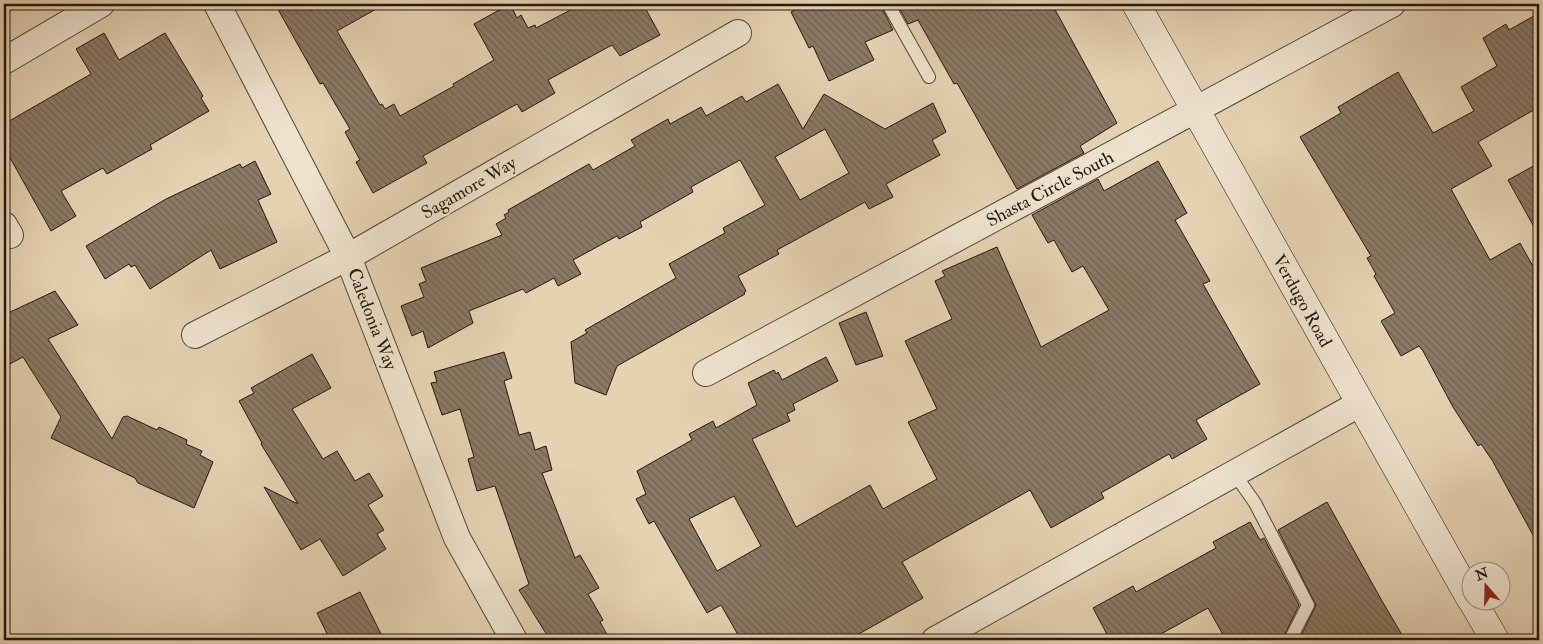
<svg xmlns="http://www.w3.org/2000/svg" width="1543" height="644" font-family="'IM FELL Double Pica',serif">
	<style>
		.building { fill: url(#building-back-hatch); stroke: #271910; fill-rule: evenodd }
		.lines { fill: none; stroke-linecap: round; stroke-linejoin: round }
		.service-casing { stroke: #564739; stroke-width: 14 }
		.minor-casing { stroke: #564739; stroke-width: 28 }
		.secondary-casing { stroke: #271910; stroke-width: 29 }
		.service { stroke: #eee2ce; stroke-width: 12 }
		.minor { stroke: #eee2ce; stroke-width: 26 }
		.secondary { stroke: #eee2ce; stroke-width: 28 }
		.labels { text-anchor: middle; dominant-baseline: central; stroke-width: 4.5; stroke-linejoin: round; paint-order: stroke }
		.street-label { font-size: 18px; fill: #271910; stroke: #eee2ce }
	</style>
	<defs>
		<pattern id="building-back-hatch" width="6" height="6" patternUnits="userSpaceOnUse" patternTransform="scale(1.25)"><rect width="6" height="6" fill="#8a7965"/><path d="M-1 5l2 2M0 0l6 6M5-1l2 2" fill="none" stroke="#716252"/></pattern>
	</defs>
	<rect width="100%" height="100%" fill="#e5d2b3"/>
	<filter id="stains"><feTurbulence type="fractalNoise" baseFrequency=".004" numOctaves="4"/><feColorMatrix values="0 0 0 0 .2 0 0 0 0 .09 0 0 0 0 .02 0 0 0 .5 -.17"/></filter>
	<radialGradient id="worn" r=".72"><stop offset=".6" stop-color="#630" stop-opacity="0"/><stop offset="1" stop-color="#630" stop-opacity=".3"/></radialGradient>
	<g class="building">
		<path d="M 275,4 L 385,4 L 337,31 L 380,105 L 382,104 L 385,109 L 394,104 L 400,116 L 454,86 L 453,84 L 494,60 L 474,24 L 510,4 L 517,18 L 521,15 L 528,28 L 535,25 L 536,28 L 582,4 L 643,4 L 660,35 L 620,56 L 612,45 L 548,80 L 555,93 L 522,112 L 517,104 L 423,156 L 427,163 L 373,193 L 356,162 L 360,160 L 345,132 L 350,129 L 323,83 L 320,84 Z"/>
		<path d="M 808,4 L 880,4 L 893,30 L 865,42 L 874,60 L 829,81 L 813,46 L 809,48 L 791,12 Z"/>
		<path d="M 897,4 L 1052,4 L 1117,123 L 1080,146 L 1084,153 L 1017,189 L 957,83 L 954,84 L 918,20 L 908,24 Z"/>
		<path d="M 1539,13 L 1539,107 L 1478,142 L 1492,166 L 1451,189 L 1490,260 L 1520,243 L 1539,277 L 1539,546 L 1492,460 L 1481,444 L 1478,446 L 1453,407 L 1423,351 L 1419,346 L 1401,356 L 1381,321 L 1395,313 L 1374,276 L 1376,274 L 1367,258 L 1371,256 L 1300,137 L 1341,113 L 1338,107 L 1398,72 L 1433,133 L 1474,111 L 1461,87 L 1497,66 L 1483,38 L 1506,24 L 1509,30 Z"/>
		<path d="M 104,33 L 119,60 L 165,33 L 203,96 L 201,98 L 209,111 L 150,145 L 152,149 L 107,174 L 103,168 L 61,191 L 76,216 L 51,231 L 4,147 L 4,124 L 91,74 L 76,49 Z"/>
		<path d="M 778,84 L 803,129 L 824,94 L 885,129 L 933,103 L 946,132 L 932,140 L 940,155 L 886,184 L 893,197 L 869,209 L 865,202 L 777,250 L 779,254 L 738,276 L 746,291 L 744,293 L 745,294 L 617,366 L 606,395 L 575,383 L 571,342 L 587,333 L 585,330 L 676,278 L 669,264 L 725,233 L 723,228 L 765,205 L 740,160 L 691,187 L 693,192 L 640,222 L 642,227 L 619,239 L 617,236 L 573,260 L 581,274 L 558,286 L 554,278 L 526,293 L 523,289 L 469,311 L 473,323 L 428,348 L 423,331 L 412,336 L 401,306 L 424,297 L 419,284 L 426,281 L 421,268 L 502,235 L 496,224 L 506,218 L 504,215 L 509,212 L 508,210 L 589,164 L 593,170 L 635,146 L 631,140 L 668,119 L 670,124 L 701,107 L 706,116 L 742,96 L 746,102 ZM 825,129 L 849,173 L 800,200 L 775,157 Z"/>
		<path d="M 255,161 L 271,194 L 258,200 L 277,242 L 220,269 L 211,250 L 150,289 L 135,265 L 131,267 L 129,264 L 105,279 L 86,246 L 166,199 L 240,164 L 242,168 Z"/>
		<path d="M 1158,161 L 1187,213 L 1175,220 L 1210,281 L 1203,284 L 1260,384 L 1196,420 L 1207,439 L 1172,459 L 1169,454 L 1101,493 L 1104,498 L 1051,528 L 1030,490 L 902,562 L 923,598 L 848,640 L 741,640 L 721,605 L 707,613 L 654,521 L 649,524 L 636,499 L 646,494 L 637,471 L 692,440 L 689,434 L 713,421 L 716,428 L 757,405 L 748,383 L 774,370 L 776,374 L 778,372 L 782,380 L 826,357 L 838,381 L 793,404 L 795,410 L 787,414 L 790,421 L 752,439 L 796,527 L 870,485 L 883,509 L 937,479 L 908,422 L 937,409 L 905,341 L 952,319 L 935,281 L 945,276 L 942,271 L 997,247 L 1041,347 L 1109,310 L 1083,266 L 1072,272 L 1054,240 L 1048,243 L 1032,215 L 1098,179 L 1104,191 ZM 734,496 L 761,546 L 717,571 L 689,519 Z"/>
		<path d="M 1539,163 L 1539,236 L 1508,180 Z"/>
		<path d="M 55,291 L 78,325 L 48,339 L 112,439 L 123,417 L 127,416 L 157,430 L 159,427 L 187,440 L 186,444 L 202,451 L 200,455 L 213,462 L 194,508 L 138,483 L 135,478 L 51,438 L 61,417 L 23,357 L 4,367 L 4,318 L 9,316 L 8,313 Z"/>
		<path d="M 866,312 L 883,356 L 856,365 L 839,323 Z"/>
		<path d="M 504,352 L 512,378 L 504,381 L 519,435 L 530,432 L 535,450 L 546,446 L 552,470 L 542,473 L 575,558 L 580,555 L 599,588 L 588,594 L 603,620 L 600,622 L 610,640 L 550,640 L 519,590 L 529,584 L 495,486 L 477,491 L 468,459 L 474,457 L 460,409 L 442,415 L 431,383 L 437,382 L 434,372 Z"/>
		<path d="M 312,354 L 331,388 L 292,409 L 323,459 L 337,451 L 355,481 L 369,473 L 383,496 L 368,505 L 384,530 L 377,534 L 386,549 L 343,576 L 320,539 L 301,550 L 264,487 L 298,504 L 261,444 L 262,443 L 239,401 L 254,393 L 251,388 Z"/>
		<path d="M 1327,502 L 1382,601 L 1405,640 L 1299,640 L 1316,605 L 1278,530 Z"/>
		<path d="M 1250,522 L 1260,540 L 1264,538 L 1299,605 L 1282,640 L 1226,640 L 1208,608 L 1150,640 L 1110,640 L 1093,608 L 1133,586 L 1136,592 L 1216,548 L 1213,542 Z"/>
		<path d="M 360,592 L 384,640 L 330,640 L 317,613 Z"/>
	</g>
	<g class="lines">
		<g class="service-casing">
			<g id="service">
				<path d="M 888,4 L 929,77"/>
				<path d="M 1234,473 L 1255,503 L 1308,605 L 1290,640"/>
			</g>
		</g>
		<g class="minor-casing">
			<g id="minor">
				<path d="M 217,4 L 348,257 L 457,538 L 514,640"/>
				<path d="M 4,61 L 101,4"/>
				<path d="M 4,225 L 10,235"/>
				<path d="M 195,335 L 348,257 L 738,33"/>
				<path d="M 706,373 L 1392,4"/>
				<path d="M 935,640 L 1359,404"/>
			</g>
		</g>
		<g class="secondary-casing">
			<g id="secondary">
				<path d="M 1136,4 L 1470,598"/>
				<path d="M 1473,602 L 1495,640"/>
			</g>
		</g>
		<use href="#service" class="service"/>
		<use href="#minor" class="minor"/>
		<use href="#secondary" class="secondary"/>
	</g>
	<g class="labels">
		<g class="street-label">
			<text transform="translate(469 188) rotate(-30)">Sagamore Way</text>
			<text transform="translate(1050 189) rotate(-28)">Shasta Circle South</text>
			<text transform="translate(1302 301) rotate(61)">Verdugo Road</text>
			<text transform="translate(372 319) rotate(69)">Caledonia Way</text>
		</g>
	</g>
	<rect width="1543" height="644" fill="none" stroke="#e5d2b3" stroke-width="20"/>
	<rect x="5" y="5" width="1533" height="634" fill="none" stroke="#271910" stroke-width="2.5"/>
	<rect x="10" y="10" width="1523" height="624" fill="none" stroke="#271910"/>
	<g transform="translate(1486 586) rotate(340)"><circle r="24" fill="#eee2ce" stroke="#9e9282"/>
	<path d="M0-4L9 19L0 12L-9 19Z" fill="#8f2418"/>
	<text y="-8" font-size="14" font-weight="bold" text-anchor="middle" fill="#271910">N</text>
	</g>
	<rect width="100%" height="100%" filter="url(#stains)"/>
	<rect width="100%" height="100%" fill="url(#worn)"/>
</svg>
